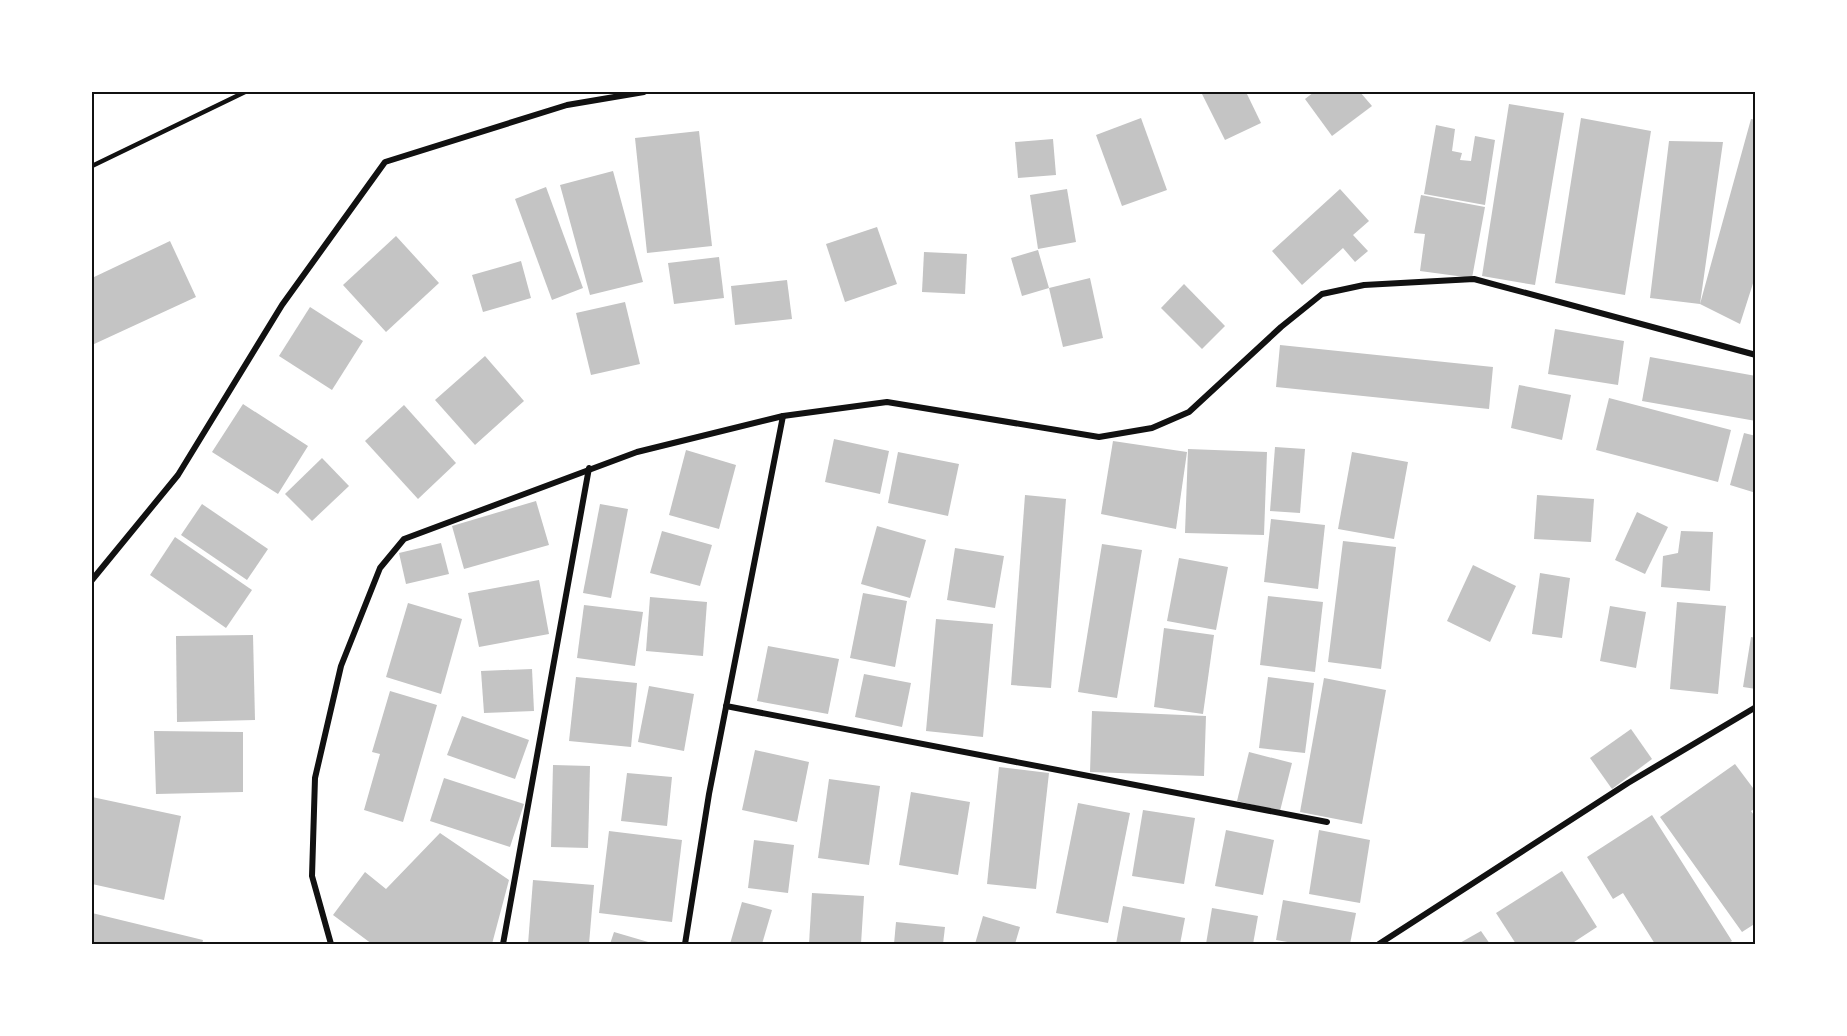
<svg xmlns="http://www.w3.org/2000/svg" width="1847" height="1036" font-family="'Sofia Sans Condensed',sans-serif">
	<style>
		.building { fill: #c4c4c4 }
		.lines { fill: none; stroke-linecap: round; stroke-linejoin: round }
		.service { stroke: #111; stroke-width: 4.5 }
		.minor { stroke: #111; stroke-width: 6 }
		.neatline { fill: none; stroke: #111; stroke-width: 2 }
	</style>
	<rect width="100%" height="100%" fill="#fff"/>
	<g class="building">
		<path d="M 1201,92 L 1246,92 L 1261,123 L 1225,140 Z"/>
		<path d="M 1314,92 L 1360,92 L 1372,106 L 1332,136 L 1305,99 Z"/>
		<path d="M 1509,104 L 1564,113 L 1535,285 L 1482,276 Z"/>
		<path d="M 1141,118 L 1167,190 L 1122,206 L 1096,135 Z"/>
		<path d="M 1581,118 L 1651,131 L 1625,295 L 1555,283 Z"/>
		<path d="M 1751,119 L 1756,120 L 1756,274 L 1740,324 L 1700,304 L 1650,298 L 1669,141 L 1723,142 L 1700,304 Z"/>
		<path d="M 1436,125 L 1455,129 L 1452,151 L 1462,153 L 1460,160 L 1471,161 L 1475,136 L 1495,140 L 1485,205 L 1424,194 Z"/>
		<path d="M 699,131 L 712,246 L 647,253 L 635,138 Z"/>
		<path d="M 1053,139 L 1056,175 L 1018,178 L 1015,142 Z"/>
		<path d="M 613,171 L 643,282 L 590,295 L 560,185 Z"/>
		<path d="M 546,187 L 583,288 L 552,300 L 515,199 Z"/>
		<path d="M 1067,189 L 1076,242 L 1038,249 L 1030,195 Z"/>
		<path d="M 1340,189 L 1369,221 L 1353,235 L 1368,251 L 1355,262 L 1343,248 L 1302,285 L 1272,251 Z"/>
		<path d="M 1421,195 L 1485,207 L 1472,278 L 1420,271 L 1425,234 L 1414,233 Z"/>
		<path d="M 877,227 L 897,284 L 845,302 L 826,244 Z"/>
		<path d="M 396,236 L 439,283 L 386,332 L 343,285 Z"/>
		<path d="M 170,241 L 196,297 L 92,345 L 92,278 Z"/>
		<path d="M 1038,250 L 1049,288 L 1022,296 L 1011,258 Z"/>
		<path d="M 924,252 L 967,254 L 965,294 L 922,292 Z"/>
		<path d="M 719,257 L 724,298 L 674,304 L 668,263 Z"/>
		<path d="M 521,261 L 531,298 L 483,312 L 472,275 Z"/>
		<path d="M 1090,278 L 1103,338 L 1063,347 L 1049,288 Z"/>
		<path d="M 787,280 L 792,319 L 735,325 L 731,286 Z"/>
		<path d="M 1184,284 L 1225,326 L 1202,349 L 1161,308 Z"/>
		<path d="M 625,302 L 640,364 L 591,375 L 576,313 Z"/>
		<path d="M 310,307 L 363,341 L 332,390 L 279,356 Z"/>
		<path d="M 1555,329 L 1624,341 L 1618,385 L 1548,374 Z"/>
		<path d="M 1280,345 L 1493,367 L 1489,409 L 1276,387 Z"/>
		<path d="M 485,356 L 524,401 L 475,445 L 435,400 Z"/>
		<path d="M 1650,357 L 1756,376 L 1756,421 L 1642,401 Z"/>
		<path d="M 1519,385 L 1571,395 L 1562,440 L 1511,428 Z"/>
		<path d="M 1609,398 L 1731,430 L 1718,482 L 1596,450 Z"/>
		<path d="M 243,404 L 308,446 L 278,494 L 212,452 Z"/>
		<path d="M 404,405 L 456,463 L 418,499 L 365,441 Z"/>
		<path d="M 1744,433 L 1756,436 L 1756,493 L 1730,485 Z"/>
		<path d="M 834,439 L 889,451 L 880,494 L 825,482 Z"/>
		<path d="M 1113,441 L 1187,452 L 1176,529 L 1101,514 Z"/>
		<path d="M 1275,447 L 1305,449 L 1300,513 L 1270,511 Z"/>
		<path d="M 1188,449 L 1267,452 L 1264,535 L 1185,533 Z"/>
		<path d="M 686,450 L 736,465 L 719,529 L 669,515 Z"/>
		<path d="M 898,452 L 959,464 L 948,516 L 888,503 Z"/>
		<path d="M 1352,452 L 1408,462 L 1394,539 L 1338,529 Z"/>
		<path d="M 322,458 L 349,486 L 312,521 L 285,494 Z"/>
		<path d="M 1025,495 L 1066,499 L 1051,688 L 1011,685 Z"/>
		<path d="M 1537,495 L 1594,499 L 1591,542 L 1534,539 Z"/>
		<path d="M 536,501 L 549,545 L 464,569 L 452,526 Z"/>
		<path d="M 202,504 L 268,549 L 247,580 L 181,535 Z"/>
		<path d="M 600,504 L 628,509 L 611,598 L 583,593 Z"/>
		<path d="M 1637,512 L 1668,527 L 1645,574 L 1615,560 Z"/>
		<path d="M 1271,519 L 1325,525 L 1318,589 L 1264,582 Z"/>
		<path d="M 877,526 L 926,540 L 910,598 L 861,584 Z"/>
		<path d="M 662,531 L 712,545 L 700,586 L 650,573 Z"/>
		<path d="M 1681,531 L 1713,532 L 1710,591 L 1661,587 L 1663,556 L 1678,553 Z"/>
		<path d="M 175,537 L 252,590 L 226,628 L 150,575 Z"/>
		<path d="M 1343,541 L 1396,547 L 1381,669 L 1328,662 Z"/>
		<path d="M 441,543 L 449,574 L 406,584 L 399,553 Z"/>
		<path d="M 1102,544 L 1142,550 L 1117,698 L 1078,692 Z"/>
		<path d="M 955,548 L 1004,556 L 995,608 L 947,600 Z"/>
		<path d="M 1179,558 L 1228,567 L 1216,630 L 1167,621 Z"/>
		<path d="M 1473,565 L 1516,586 L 1490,642 L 1447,621 Z"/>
		<path d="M 1540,573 L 1570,578 L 1562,638 L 1532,634 Z"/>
		<path d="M 539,580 L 549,634 L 479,647 L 468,593 Z"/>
		<path d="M 863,593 L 907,601 L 895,667 L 850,658 Z"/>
		<path d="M 1268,596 L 1323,602 L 1315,672 L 1260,665 Z"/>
		<path d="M 650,597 L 707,602 L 703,656 L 646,651 Z"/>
		<path d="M 1677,602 L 1726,606 L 1718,694 L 1670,689 Z"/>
		<path d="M 408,603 L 462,619 L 441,694 L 386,677 Z"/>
		<path d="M 584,605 L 643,612 L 635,666 L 577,658 Z"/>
		<path d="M 1610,606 L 1646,612 L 1636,668 L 1600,661 Z"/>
		<path d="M 936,619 L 993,624 L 983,737 L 926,731 Z"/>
		<path d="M 1164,628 L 1214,635 L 1203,714 L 1154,707 Z"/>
		<path d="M 253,635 L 255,720 L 177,722 L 176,636 Z"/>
		<path d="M 1751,637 L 1756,638 L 1756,689 L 1743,687 Z"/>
		<path d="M 768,646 L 839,659 L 828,714 L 757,701 Z"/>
		<path d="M 532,669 L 534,711 L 484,713 L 481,671 Z"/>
		<path d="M 864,674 L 911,683 L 902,727 L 855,717 Z"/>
		<path d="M 576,677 L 637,683 L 631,747 L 569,741 Z"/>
		<path d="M 1268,677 L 1314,683 L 1305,753 L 1259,748 Z"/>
		<path d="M 1324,678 L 1386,690 L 1362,824 L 1300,812 Z"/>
		<path d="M 649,686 L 694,694 L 684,751 L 638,742 Z"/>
		<path d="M 390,691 L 437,705 L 403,822 L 364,810 L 380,754 L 372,752 Z"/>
		<path d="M 1092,711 L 1206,716 L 1204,776 L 1090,772 Z"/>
		<path d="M 462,716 L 529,740 L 515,779 L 447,755 Z"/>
		<path d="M 1631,729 L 1652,759 L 1612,789 L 1590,758 Z"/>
		<path d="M 154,731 L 243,732 L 243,792 L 156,794 Z"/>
		<path d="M 755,750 L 809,762 L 797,822 L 742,810 Z"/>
		<path d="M 1249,752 L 1292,763 L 1280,811 L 1237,801 Z"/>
		<path d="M 1735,764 L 1756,792 L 1756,808 L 1751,811 L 1756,818 L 1756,923 L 1742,932 L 1660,817 Z"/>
		<path d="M 553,765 L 590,766 L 588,848 L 551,847 Z"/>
		<path d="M 999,767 L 1049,773 L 1036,889 L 987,884 Z"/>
		<path d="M 627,773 L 672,777 L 667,826 L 621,821 Z"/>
		<path d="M 444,778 L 524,804 L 510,847 L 430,821 Z"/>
		<path d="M 829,779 L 880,786 L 869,865 L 818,858 Z"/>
		<path d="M 911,792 L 970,802 L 958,875 L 899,865 Z"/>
		<path d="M 92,797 L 181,816 L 164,900 L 92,884 Z"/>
		<path d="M 1078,803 L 1130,813 L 1108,923 L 1056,913 Z"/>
		<path d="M 1143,810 L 1195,818 L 1184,884 L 1132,876 Z"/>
		<path d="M 1652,815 L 1732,941 L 1727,944 L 1655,944 L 1623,893 L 1613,899 L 1587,857 Z"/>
		<path d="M 1226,830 L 1274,840 L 1263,895 L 1215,886 Z"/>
		<path d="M 1319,830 L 1370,840 L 1360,903 L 1309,894 Z"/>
		<path d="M 609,831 L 682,840 L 672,922 L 599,913 Z"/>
		<path d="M 440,833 L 509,880 L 492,944 L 372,944 L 333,915 L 365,872 L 386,889 Z"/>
		<path d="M 754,840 L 794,845 L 788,893 L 748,888 Z"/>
		<path d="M 1562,871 L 1597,927 L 1571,944 L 1516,944 L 1496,913 Z"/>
		<path d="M 533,880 L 594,885 L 589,944 L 528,944 Z"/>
		<path d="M 812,893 L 864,896 L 861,944 L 809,944 Z"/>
		<path d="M 1283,900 L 1356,913 L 1350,944 L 1299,944 L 1276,940 Z"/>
		<path d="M 742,902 L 772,910 L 762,944 L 730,944 Z"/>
		<path d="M 1123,906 L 1185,918 L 1180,944 L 1116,944 Z"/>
		<path d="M 1212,908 L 1258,916 L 1253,944 L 1206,944 Z"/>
		<path d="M 92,913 L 203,940 L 202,944 L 92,944 Z"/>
		<path d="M 983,916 L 1020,927 L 1015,944 L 975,944 Z"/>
		<path d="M 896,922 L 945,927 L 943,944 L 894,944 Z"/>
		<path d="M 1481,931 L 1490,944 L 1458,944 Z"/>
		<path d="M 614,932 L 655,944 L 610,944 Z"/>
	</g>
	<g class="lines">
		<path class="service" d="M 92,166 L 245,92"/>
		<g class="minor">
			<path d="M 92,580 L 178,475 L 282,305 L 385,162 L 567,105 L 644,92"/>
			<path d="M 726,706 L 1327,822"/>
			<path d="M 331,944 L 312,876 L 315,778 L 341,666 L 380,568 L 404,539 L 637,452 L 783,416 L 887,402 L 1099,437 L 1152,428 L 1189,412 L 1281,327 L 1322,294 L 1364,285 L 1474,279 L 1756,355"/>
			<path d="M 503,944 L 589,468"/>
			<path d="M 685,944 L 709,794 L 783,416"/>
			<path d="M 1379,944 L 1628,783 L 1756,707"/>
		</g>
	</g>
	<rect width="1847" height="1036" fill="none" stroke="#ffffff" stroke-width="186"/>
	<rect x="93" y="93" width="1661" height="850" class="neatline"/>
</svg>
